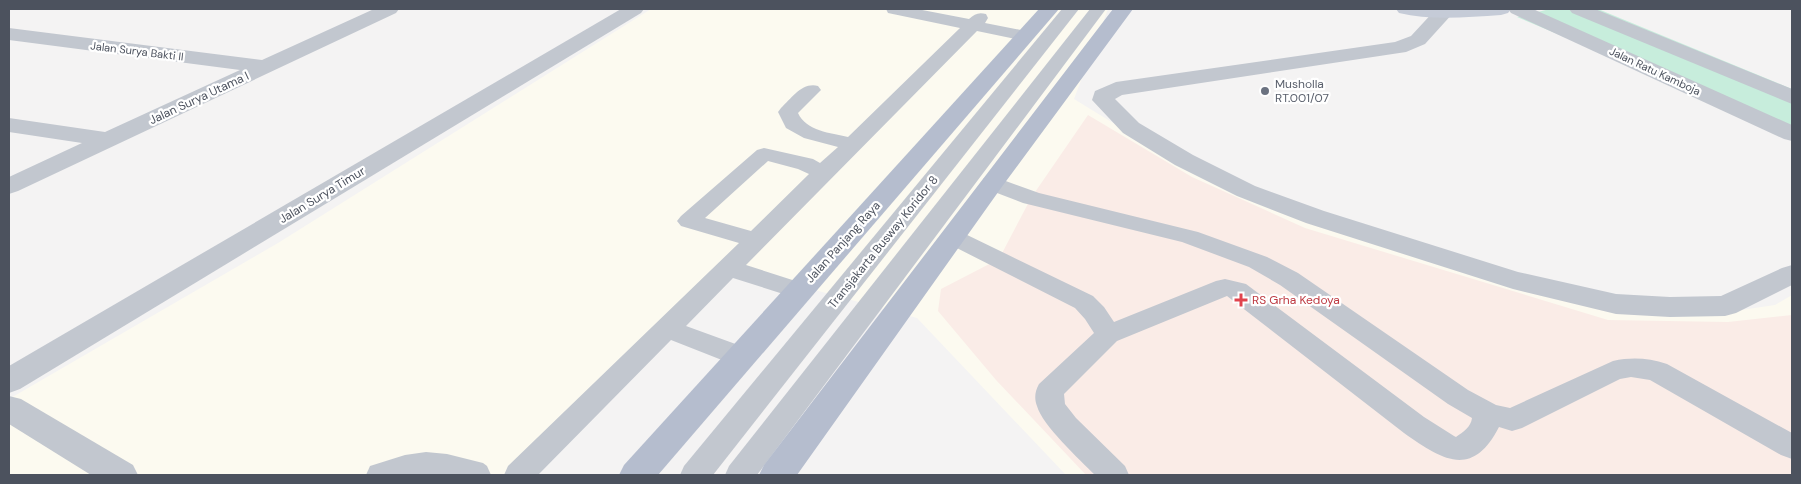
<svg xmlns="http://www.w3.org/2000/svg" width="1801" height="484" font-family="'DM Sans',sans-serif">
	<style>
		.commercial { fill: #fcfaf0 }
		.medical { fill: #faece7 }
		.green { fill: #c7eddc }
		.lines { fill: none; stroke-linecap: round; stroke-linejoin: round }
		.lane { fill: #c2c7cf; fill-rule: evenodd }
		.street { fill: #c2c7cf; fill-rule: evenodd }
		.secondary { fill: #c5cbd7; fill-rule: evenodd }
		.primary { fill: #b5bdce; fill-rule: evenodd }
		.worship-dot { fill: #6b7280; stroke: #fff; stroke-width: 2 }
		.health-dot { fill: #e0444e; stroke: #fff; stroke-width: 2 }
		.labels { text-anchor: middle; dominant-baseline: central; stroke-width: 4.5; stroke-linejoin: round; paint-order: stroke }
		.far-street-label { font-size: 11px; fill: #4c525e; stroke: #fff }
		.worship-label { font-size: 12px; fill: #5b616d; stroke: #fff; text-anchor: start }
		.street-label { font-size: 12px; fill: #4c525e; stroke: #fff }
		.health-label { font-size: 12px; fill: #be3a42; stroke: #fff; text-anchor: start }
	</style>
	<rect width="100%" height="100%" fill="#f4f3f3"/>
	<path class="commercial" d="M 651,9 L 1108,9 L 1074,99 L 1185,167 L 1438,263 L 1700,316 L 1775,305 L 1792,295 L 1792,475 L 1066,475 L 917,318 L 735,268 L 536,475 L 9,475 L 9,399 L 278,243 Z"/>
	<path class="medical" d="M 1088,115 L 1192,177 L 1305,228 L 1608,320 L 1728,322 L 1792,315 L 1792,475 L 1086,475 L 996,380 L 938,311 L 941,289 L 999,259 L 1031,198 Z"/>
	<path class="green" d="M 1550,9 L 1598,9 L 1792,89 L 1792,132 L 1517,17 Z"/>
	<g class="lines">
		<g class="lane">
			<path d="M 886,9 L 917,9 L 969,19 C 975,14 978,12 986,14 L 988,18 L 985,23 L 1031,32 L 1034,36 L 1031,40 L 1025,41 L 977,31 L 746,265 L 808,285 L 812,291 L 808,297 L 799,299 L 733,278 L 686,326 L 752,350 L 756,357 L 752,364 L 742,367 L 732,364 L 671,340 L 538,475 L 504,475 L 508,466 L 739,243 L 681,226 L 677,221 L 681,216 L 757,150 L 764,148 L 813,159 L 820,163 L 838,147 L 804,138 L 786,128 L 778,112 L 781,108 C 792,98 802,82 818,86 L 821,90 L 798,113 C 806,131 831,133 848,137 L 960,28 L 888,13 ZM 768,161 L 798,169 L 809,174 L 751,231 L 705,218 Z"/>
			<path d="M 1062,9 L 1079,9 L 713,475 L 680,475 L 684,466 Z"/>
			<path d="M 1090,9 L 1106,9 L 757,475 L 725,475 L 729,466 Z"/>
			<path d="M 992,176 L 1039,193 L 1198,232 L 1267,257 L 1298,273 L 1468,390 L 1496,405 L 1510,408 L 1613,361 C 1632,357 1648,358 1667,364 L 1792,433 L 1792,459 L 1781,455 L 1650,380 L 1631,377 L 1620,379 L 1522,428 L 1512,431 L 1499,427 C 1472,480 1441,459 1404,433 L 1227,296 L 1117,341 L 1064,394 L 1065,404 L 1076,418 L 1125,466 L 1129,475 L 1095,475 C 1080,460 1042,425 1037,406 C 1034,398 1035,391 1039,384 L 1094,333 L 1085,319 L 1075,308 L 945,242 L 941,237 L 945,232 L 953,230 L 961,232 L 1093,296 L 1104,307 L 1114,322 L 1216,281 L 1225,279 L 1246,284 L 1424,417 L 1454,436 L 1456,437 C 1463,432 1471,427 1472,418 L 1448,404 L 1280,285 L 1249,267 L 1182,242 L 1023,203 L 984,188 L 981,183 L 984,178 Z"/>
			<path d="M 426,452 L 447,454 L 483,463 L 487,466 L 491,475 L 366,475 L 370,466 L 405,455 Z"/>
		</g>
		<g class="street">
			<path d="M 374,9 L 399,9 L 396,13 L 18,191 L 9,194 L 9,177 L 82,143 L 9,132 L 9,118 L 105,132 L 240,70 L 9,40 L 9,28 L 262,60 Z"/>
			<path d="M 621,9 L 644,9 L 641,13 L 20,389 L 9,393 L 9,366 Z"/>
			<path d="M 1436,9 L 1451,9 L 1454,12 L 1425,44 L 1406,52 L 1122,95 L 1115,99 L 1139,123 L 1193,155 L 1255,186 L 1324,211 L 1518,272 L 1616,294 L 1670,297 L 1721,296 L 1782,268 L 1792,265 L 1792,285 L 1736,313 L 1725,316 L 1670,317 L 1616,314 L 1513,289 L 1306,223 L 1237,196 L 1175,165 L 1123,133 L 1092,100 L 1095,91 L 1116,82 L 1395,42 L 1411,36 Z"/>
			<path d="M 1508,9 L 1533,9 L 1792,125 L 1792,141 L 1784,139 L 1511,13 Z"/>
			<path d="M 1569,9 L 1595,9 L 1792,89 L 1792,104 L 1572,13 Z"/>
			<path d="M 9,396 L 21,399 L 133,465 L 138,475 L 91,475 L 9,424 Z"/>
		</g>
		<path class="secondary" d="M 1396,9 L 1511,9 L 1508,13 L 1501,15 C 1468,17 1432,21 1399,13 Z"/>
		<g class="primary">
			<path d="M 1039,9 L 1059,9 L 658,475 L 619,475 L 624,465 Z"/>
			<path d="M 1113,9 L 1133,9 L 1001,188 L 797,475 L 759,475 L 764,465 Z"/>
		</g>
	</g>
	<circle class="worship-dot" cx="1265" cy="91" r="5"/>
	<path class="health-dot" d="M1238.5 292.5h5v5h5v5h-5v5h-5v-5h-5v-5h5z"/>
	<g class="labels">
		<g class="far-street-label">
			<text transform="translate(137 51) rotate(7)">Jalan Surya Bakti II</text>
			<text transform="translate(1655 71) rotate(25)">Jalan Ratu Kamboja</text>
		</g>
		<g class="worship-label">
			<text x="1275" y="84">Musholla<tspan x="1275" dy="14">RT.001/07</tspan></text>
		</g>
		<g class="street-label">
			<text transform="translate(199 98) rotate(-25)">Jalan Surya Utama I</text>
			<text transform="translate(322 195) rotate(-31)">Jalan Surya Timur</text>
			<text transform="translate(843 242) rotate(-48)">Jalan Panjang Raya</text>
			<text transform="translate(883 242) rotate(-51)">Transjakarta Busway Koridor 8</text>
		</g>
		<g class="health-label">
			<text x="1252" y="300">RS Grha Kedoya</text>
		</g>
	</g>
	<rect width="1801" height="484" fill="none" stroke="#4c525e" stroke-width="20"/>
</svg>
